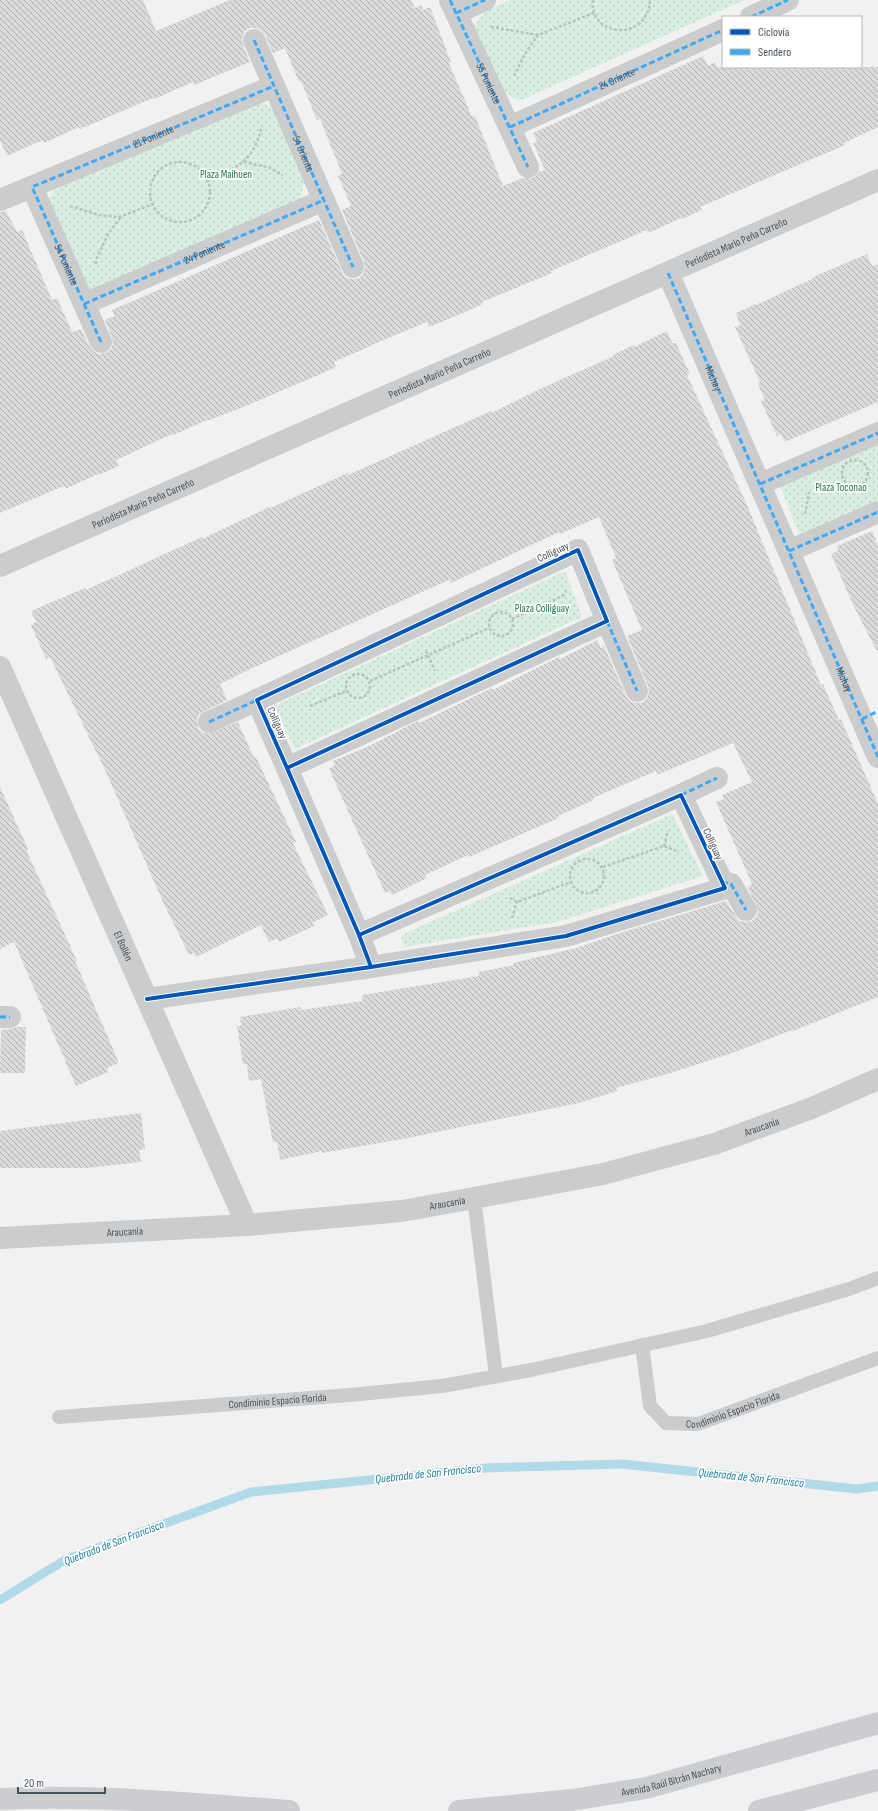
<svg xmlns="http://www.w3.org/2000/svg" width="878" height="1811" font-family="'Sofia Sans Condensed',sans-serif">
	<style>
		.park { fill: url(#park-dots) }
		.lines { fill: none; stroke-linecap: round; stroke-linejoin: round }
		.stream { stroke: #b0dae7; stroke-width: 9 }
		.building { fill: url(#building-back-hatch) }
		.path { stroke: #bac3c1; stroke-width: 2.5; stroke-dasharray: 3 2; stroke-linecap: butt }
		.lane { stroke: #cbccce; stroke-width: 14 }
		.street { stroke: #cbccce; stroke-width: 22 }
		.secondary { stroke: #cbcdd0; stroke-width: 22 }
		.quiet { stroke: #3fa9f5; stroke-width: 3; stroke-dasharray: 6 3; stroke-linecap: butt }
		.cycleway-casing { stroke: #fff; stroke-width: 6 }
		.cycleway { stroke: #0057b8; stroke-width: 4 }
		.labels { text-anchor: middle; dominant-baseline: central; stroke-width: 3.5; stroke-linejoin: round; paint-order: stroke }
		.street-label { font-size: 11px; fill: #49525b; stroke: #fff }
		.park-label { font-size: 11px; fill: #21754e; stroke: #fff }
		.water-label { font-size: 12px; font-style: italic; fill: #1b7d9c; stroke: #fff }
	</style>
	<defs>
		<pattern id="park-dots" width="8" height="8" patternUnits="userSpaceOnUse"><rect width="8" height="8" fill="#d8eee0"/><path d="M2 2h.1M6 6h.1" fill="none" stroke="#bbcec2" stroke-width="1.8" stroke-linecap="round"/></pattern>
		<pattern id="building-back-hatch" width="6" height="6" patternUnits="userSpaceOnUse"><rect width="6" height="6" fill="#dadadb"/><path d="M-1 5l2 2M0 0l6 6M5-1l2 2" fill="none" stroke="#b3b3b5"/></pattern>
	</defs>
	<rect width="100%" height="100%" fill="#f1f1f1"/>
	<g class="park">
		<path d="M 511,0 L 744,0 L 519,101 L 503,91 L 472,28 L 486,11 Z"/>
		<path d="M 255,101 L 271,107 L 304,182 L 300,201 L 97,292 L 84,287 L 47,203 L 54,190 Z"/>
		<path d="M 878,438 L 878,503 L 800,536 L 778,481 Z"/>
		<path d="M 565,571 L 582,617 L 295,749 L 274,706 Z"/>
		<path d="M 672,814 L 703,876 L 557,922 L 404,947 L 401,935 Z"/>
	</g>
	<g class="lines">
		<path class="stream" d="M 0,1600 L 65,1560 L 251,1492 L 486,1468 L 622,1464 L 857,1489 L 878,1486"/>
	</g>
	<g class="building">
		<path d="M 0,0 L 143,0 L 156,31 L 230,0 L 411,0 L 415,8 L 421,5 L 423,10 L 430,7 L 451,62 L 449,63 L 472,117 L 475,116 L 503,186 L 523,178 L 533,178 L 539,172 L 545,170 L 533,143 L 537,142 L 533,133 L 703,56 L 708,66 L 715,62 L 717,67 L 878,67 L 878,127 L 844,143 L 845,145 L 700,207 L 702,210 L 682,219 L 681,218 L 648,233 L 647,230 L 605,248 L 551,271 L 552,273 L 482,302 L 483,304 L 463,313 L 429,327 L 427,322 L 386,339 L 334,362 L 336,367 L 316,376 L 241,408 L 207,421 L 207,420 L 173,435 L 172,434 L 116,460 L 119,466 L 98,475 L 98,474 L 65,489 L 64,486 L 0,513 L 0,212 L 6,211 L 17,232 L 22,230 L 52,300 L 57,298 L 72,332 L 81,329 L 90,347 L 94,352 L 99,354 L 106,353 L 111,349 L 113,344 L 112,337 L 105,320 L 115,316 L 112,310 L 319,220 L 342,272 L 345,277 L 351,279 L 358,279 L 363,274 L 365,268 L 364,262 L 342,210 L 351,206 L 338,176 L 342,174 L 320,119 L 317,120 L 301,81 L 299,82 L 285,48 L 273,53 L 265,35 L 261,30 L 256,28 L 249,28 L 244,32 L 242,38 L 243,45 L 250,62 L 194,85 L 193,82 L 154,99 L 153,98 L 80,129 L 79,127 L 44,143 L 43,140 L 7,156 L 0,141 Z"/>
		<path d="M 867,254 L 872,266 L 878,265 L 878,402 L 785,442 L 781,434 L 777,436 L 761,401 L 765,400 L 758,384 L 760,382 L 735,327 L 740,325 L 736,313 L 756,304 L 756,305 L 814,278 L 813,277 Z"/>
		<path d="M 667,331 L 672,343 L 676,343 L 690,374 L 687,375 L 747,505 L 821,685 L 823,684 L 839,720 L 841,719 L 878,804 L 878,997 L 793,1031 L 792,1030 L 735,1052 L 671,1073 L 616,1088 L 617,1091 L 579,1103 L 403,1139 L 322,1153 L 322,1151 L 280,1160 L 277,1142 L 273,1143 L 261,1079 L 249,1081 L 247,1064 L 243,1064 L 237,1026 L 241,1026 L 240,1017 L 300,1007 L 301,1010 L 363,1001 L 362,995 L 479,976 L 479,972 L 514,965 L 513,963 L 576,948 L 620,933 L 726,901 L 739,921 L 746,922 L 752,921 L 757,916 L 758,910 L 748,888 L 751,887 L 750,885 L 752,884 L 716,802 L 724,799 L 722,795 L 752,782 L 733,743 L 657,775 L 656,771 L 593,798 L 594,800 L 558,816 L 559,818 L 469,857 L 468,855 L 425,875 L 427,878 L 392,895 L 390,891 L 385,893 L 329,769 L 335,765 L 333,761 L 369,746 L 418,721 L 419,723 L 492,688 L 493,690 L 559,657 L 560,659 L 597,640 L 601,648 L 604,646 L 626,696 L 629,701 L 635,703 L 642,703 L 647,698 L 649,692 L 648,686 L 627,636 L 642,630 L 612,560 L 616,558 L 599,517 L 560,534 L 559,532 L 451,583 L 449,580 L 395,604 L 250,669 L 220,684 L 227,700 L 199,714 L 197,720 L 198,728 L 202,732 L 208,734 L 238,722 L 254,758 L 256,757 L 296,842 L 293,843 L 328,915 L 312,923 L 314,926 L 279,942 L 277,938 L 269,942 L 261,925 L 196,957 L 194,953 L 189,955 L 163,902 L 106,772 L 50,657 L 46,659 L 31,625 L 36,622 L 31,611 L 85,588 L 86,590 L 202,537 L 202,539 L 269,507 L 270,508 L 348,473 L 348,475 L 491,411 L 491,413 L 542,388 L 614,356 L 613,355 L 633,345 L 634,347 Z"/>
		<path d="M 872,531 L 878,546 L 878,653 L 854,607 L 831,554 L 838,551 L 837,546 Z"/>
		<path d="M 0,787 L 28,849 L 26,850 L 77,961 L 75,961 L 119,1063 L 107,1068 L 108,1072 L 76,1086 L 14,942 L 0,949 Z"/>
		<path d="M 17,1027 L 26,1027 L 25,1073 L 0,1073 L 1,1030 L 10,1029 Z"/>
		<path d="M 141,1113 L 145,1149 L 139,1150 L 141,1162 L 87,1168 L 0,1168 L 0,1131 Z"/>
	</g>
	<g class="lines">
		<g class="path">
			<path d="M 593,0 C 588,37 648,43 650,0"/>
			<path d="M 491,27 L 538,35 L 594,13"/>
			<path d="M 514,76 L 526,52 L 538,35"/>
			<path d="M 244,162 L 268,167 L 283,175"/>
			<circle cx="180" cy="192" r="30"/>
			<path d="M 208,180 C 238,168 254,160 262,126"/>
			<path d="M 70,206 L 99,215 L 120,217 L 153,204"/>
			<path d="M 96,264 L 96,260 L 108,234 L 120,218"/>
			<circle cx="855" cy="473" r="13"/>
			<path d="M 805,514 L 809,492"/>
			<circle cx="501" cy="624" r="12"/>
			<path d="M 512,619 L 563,596 L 566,591"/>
			<path d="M 426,651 L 435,671"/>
			<circle cx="358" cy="686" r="12"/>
			<path d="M 370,681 L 489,628"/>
			<path d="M 310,706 L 346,691"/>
			<path d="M 664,846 L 668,831"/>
			<circle cx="587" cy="876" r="17"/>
			<path d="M 603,867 L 664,846 L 679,852"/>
			<path d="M 510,898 L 517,902 L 571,882"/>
			<path d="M 512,918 L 517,902"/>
		</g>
		<g class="lane">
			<path d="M 474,1198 L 496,1376"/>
			<path id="s1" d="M 642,1345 L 650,1406 L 666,1423 L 698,1424 L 878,1358"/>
			<path id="s2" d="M 59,1417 L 350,1395 L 442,1386 L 531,1370 L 707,1331 L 849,1289 L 878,1278"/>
		</g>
		<g class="street">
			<path id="s3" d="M 450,0 L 528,167"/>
			<path d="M 456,13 L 485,0"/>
			<path d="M 751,17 L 788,0"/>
			<path id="s4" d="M 254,40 L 353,267"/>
			<path d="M 510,127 L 723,30"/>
			<path id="s5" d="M 32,187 L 101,342"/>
			<path id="s6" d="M 0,200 L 274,86"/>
			<path id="s7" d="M 668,273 L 878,757"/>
			<path d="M 84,304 L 324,200"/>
			<path d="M 760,484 L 878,433"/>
			<path d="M 789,551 L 878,512"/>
			<path id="s8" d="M 0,566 L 878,180"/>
			<path d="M 607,621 L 637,691"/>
			<path id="s9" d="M 0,667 L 247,1225"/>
			<path d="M 209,722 L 257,700"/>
			<path d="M 287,768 L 607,621 L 578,550 L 257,700 L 287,768 L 359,935 L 371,967"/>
			<path d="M 681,795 L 717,778"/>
			<path d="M 722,882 L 731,884 L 746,910"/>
			<path d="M 147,999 L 371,967 L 566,936 L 725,888 L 681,795 L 359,935"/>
			<path d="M 0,1017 L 10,1017"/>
			<path id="s10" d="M 0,1238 L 247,1225 L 402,1211 L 474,1198 L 603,1174 L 714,1144 L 812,1108 L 878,1079"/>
		</g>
		<g class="secondary">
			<path d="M 0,1799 C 97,1794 192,1804 289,1811"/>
			<path id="s11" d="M 459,1811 L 572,1800 L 646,1788 L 878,1723"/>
			<path d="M 759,1811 L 878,1780"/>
		</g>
		<g class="quiet">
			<path d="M 450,0 L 528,167"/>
			<path d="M 456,13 L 485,0"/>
			<path d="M 751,17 L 788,0"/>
			<path d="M 254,40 L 353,267"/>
			<path id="s12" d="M 510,127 L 723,30"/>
			<path d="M 668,273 L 878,757"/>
			<path id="s13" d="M 84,304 L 324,200"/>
			<path d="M 101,342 L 32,187 L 274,86"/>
			<path d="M 760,484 L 878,433"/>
			<path d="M 789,551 L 878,512"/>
			<path d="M 607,621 L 637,691"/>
			<path d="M 862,719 L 878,711"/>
			<path d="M 209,722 L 257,700"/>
			<path d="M 681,795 L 717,778"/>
			<path d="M 722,882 L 731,884 L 746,910"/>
			<path d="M 0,1017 L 10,1017"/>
		</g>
		<g class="cycleway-casing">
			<g id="cycleway">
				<path d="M 287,768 L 607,621 L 578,550 L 257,700 L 287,768 L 359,935 L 371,967"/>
				<path d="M 147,999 L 371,967 L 566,936 L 725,888 L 681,795 L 359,935"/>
			</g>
		</g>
		<use href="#cycleway" class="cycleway"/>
	</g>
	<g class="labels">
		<g class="street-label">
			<text stroke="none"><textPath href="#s12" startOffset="117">24 Oriente</textPath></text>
			<text stroke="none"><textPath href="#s3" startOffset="92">55 Poniente</textPath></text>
			<text stroke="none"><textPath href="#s6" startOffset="166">21 Poniente</textPath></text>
			<text stroke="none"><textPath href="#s4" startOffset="124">54 Oriente</textPath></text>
			<text stroke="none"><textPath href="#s8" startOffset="804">Periodista Mario Peña Carreño</textPath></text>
			<text stroke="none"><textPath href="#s13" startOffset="131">24 Poniente</textPath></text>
			<text stroke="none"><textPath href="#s5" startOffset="85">54 Poniente</textPath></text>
			<text stroke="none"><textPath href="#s8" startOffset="480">Periodista Mario Peña Carreño</textPath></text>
			<text stroke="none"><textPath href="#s7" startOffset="115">Michay</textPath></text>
			<text stroke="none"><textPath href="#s8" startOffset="156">Periodista Mario Peña Carreño</textPath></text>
			<text transform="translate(553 552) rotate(-25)">Colliguay</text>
			<text stroke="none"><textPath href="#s7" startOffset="443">Michay</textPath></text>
			<text transform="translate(277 723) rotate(66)">Colliguay</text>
			<text transform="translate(713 844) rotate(65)">Colliguay</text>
			<text stroke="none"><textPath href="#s9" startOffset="305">El Bollén</textPath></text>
			<text stroke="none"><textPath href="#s10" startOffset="773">Araucanía</textPath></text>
			<text stroke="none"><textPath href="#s10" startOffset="449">Araucanía</textPath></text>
			<text stroke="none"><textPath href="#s10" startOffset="125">Araucanía</textPath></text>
			<text stroke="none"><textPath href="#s2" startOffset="219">Condiminio Espacio Florida</textPath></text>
			<text stroke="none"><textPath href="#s1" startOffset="154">Condiminio Espacio Florida</textPath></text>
			<text stroke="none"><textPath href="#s11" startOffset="215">Avenida Raúl Bitrán Nachary</textPath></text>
		</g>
		<g class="park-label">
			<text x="226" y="174">Plaza Maihuen</text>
			<text x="841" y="487">Plaza Toconao</text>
			<text x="542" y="608">Plaza Colliguay</text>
		</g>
		<g class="water-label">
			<text transform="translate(428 1474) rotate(-6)">Quebrada de San Francisco</text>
			<text transform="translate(751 1478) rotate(6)">Quebrada de San Francisco</text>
			<text transform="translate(114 1543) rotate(-21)">Quebrada de San Francisco</text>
		</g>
	</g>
	<rect x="722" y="16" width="140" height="52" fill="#ffffff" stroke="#b6babd"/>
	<rect x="730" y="29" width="20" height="6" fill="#0057b8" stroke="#b6babd"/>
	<text x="758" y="36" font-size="12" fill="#49525b">Ciclovía</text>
	<rect x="730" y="49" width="20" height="6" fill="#3fa9f5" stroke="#b6babd"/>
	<text x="758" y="56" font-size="12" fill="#49525b">Sendero</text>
	<path d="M18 1787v6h87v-6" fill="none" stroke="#49525b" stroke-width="2"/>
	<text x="24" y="1787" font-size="12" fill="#49525b" stroke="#ffffff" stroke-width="3" paint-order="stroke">20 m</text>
</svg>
